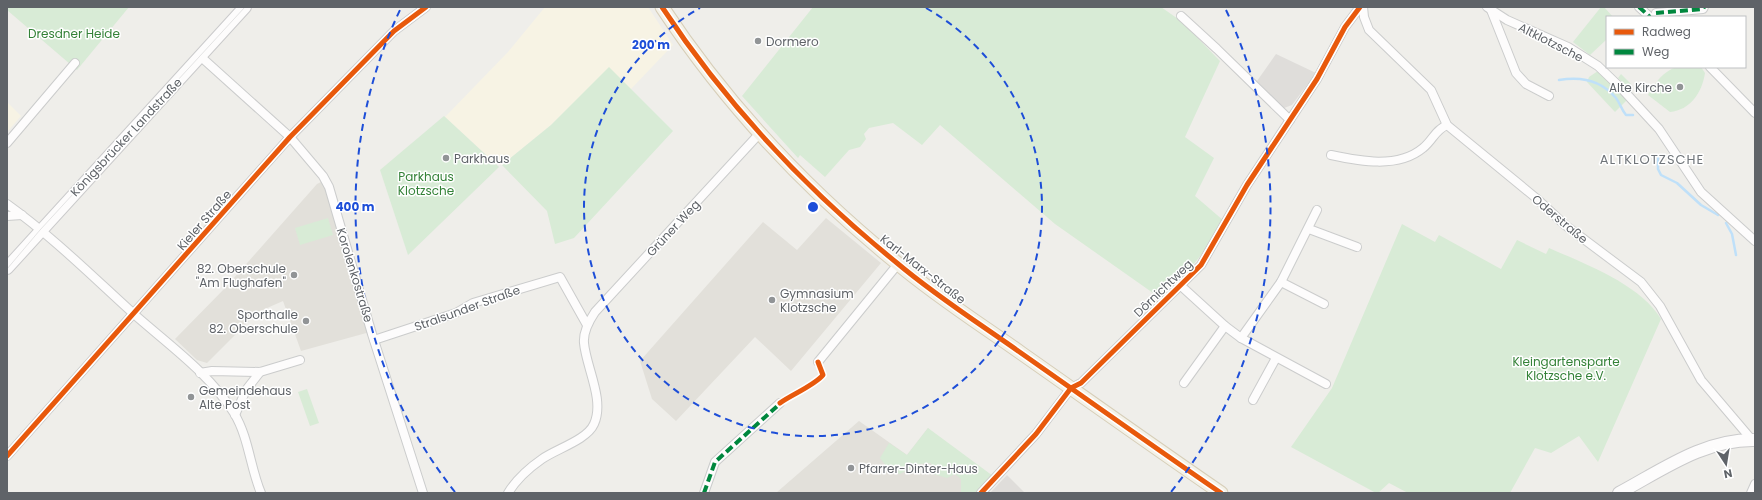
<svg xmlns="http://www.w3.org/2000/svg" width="1762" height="500" font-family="Poppins,sans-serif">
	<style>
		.commercial { fill: #f7f3e4 }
		.industrial { fill: #dfddda }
		.education { fill: #e2e0da }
		.green { fill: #d8ebd6 }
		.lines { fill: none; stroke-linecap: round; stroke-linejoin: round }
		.stream { stroke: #bfe0f9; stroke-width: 2.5 }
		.street-casing { stroke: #cbcccc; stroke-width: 10 }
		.secondary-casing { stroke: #cacacb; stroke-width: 14 }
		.primary-casing { stroke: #d7ceb8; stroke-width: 15 }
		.street { stroke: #fdfcfc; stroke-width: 8 }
		.secondary { stroke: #fdfcfc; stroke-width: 12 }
		.primary { stroke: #f4f2e9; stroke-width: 13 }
		.tram { stroke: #e4e4e4; stroke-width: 1 }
		.quiet { stroke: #00873e; stroke-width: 4; stroke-dasharray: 8 4; stroke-linecap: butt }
		.cycleway-casing { stroke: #fff; stroke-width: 8 }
		.cycleway { stroke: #e8590c; stroke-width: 5 }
		.ring { fill: none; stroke: #1d4ed8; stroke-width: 2; stroke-dasharray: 7 5 }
		.poi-dot { fill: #919496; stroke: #fff; stroke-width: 1.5 }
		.labels { text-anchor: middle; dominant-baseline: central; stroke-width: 3; stroke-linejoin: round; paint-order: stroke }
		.park-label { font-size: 12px; fill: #348238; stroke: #fff }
		.poi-label { font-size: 12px; fill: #5f6368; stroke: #fff; text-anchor: start }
		.street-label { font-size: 12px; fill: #5f6368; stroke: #fff }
		.neighbourhood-label { font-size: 13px; letter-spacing: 1px; fill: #70757a; stroke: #fff }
		.centre { fill: #1d4ed8; stroke: #fff; stroke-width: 2 }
		.ring-label { font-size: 12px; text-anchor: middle; font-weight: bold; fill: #1d4ed8; stroke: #fff; stroke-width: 3; stroke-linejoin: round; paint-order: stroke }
	</style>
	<rect width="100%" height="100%" fill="#efeeea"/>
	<g class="commercial">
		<path d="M 545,7 L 648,7 L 673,45 L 630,90 L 609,68 L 551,125 L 502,165 L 496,164 L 445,117 L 508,52 Z"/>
		<path d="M 7,102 L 21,116 L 7,132 Z"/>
	</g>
	<g class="industrial">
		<path d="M 1276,54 L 1316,73 L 1292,105 L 1284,108 L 1257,81 Z"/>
		<path d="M 1007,475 L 1025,493 L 990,493 Z"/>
	</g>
	<g class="education">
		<path d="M 323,181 L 370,332 L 301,351 L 283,301 L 258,312 L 207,363 L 197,360 L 175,339 L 225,288 L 317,184 Z"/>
		<path d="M 826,218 L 881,263 L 791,371 L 755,337 L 676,421 L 652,399 L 640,361 L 763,222 L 797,250 Z"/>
		<path d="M 859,421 L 907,455 L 928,428 L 978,493 L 776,493 Z"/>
	</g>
	<g class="green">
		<path d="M 7,7 L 129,7 L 77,70 L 7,10 Z"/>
		<path d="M 813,7 L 1161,7 L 1181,21 L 1220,61 L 1185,137 L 1214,158 L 1195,196 L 1224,221 L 1201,255 L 1185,275 L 1181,272 L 1153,293 L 1055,224 L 940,125 L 922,145 L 893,123 L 869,128 L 864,134 L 866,139 L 860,147 L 849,150 L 825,177 L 800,155 L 798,158 L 742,96 Z"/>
		<path d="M 1601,7 L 1604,7 L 1613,17 L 1607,17 L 1607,39 L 1590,55 L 1573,42 Z"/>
		<path d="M 609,67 L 673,131 L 574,238 L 555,244 L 547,211 L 502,165 L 551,125 Z"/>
		<path d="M 1677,67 L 1701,67 L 1705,73 C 1702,93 1690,110 1670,112 L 1648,95 C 1655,83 1663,71 1677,67 Z"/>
		<path d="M 1598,71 L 1627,100 L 1615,112 L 1587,82 L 1589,77 Z"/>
		<path d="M 1621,74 L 1631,84 L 1627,87 L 1618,78 Z"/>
		<path d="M 444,116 L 499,167 L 408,255 L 380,170 Z"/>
		<path d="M 328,218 L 333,235 L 300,245 L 295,228 Z"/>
		<path d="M 1402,224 L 1435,242 L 1439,235 L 1501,269 L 1517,240 L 1546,254 L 1549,248 C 1585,264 1640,284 1661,319 L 1598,462 L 1579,436 L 1551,453 L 1535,448 L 1510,493 L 1408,493 L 1389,483 L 1378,493 L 1376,493 L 1291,447 L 1332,388 Z"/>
		<path d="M 307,389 L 319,423 L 310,426 L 298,392 Z"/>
		<path d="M 928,428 L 993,476 L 978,493 L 961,493 L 961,479 L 955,474 L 947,478 L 933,474 L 931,463 L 919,464 L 900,474 L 890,471 L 880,458 L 889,443 L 907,455 Z"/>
	</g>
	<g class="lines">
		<g class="stream">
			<path d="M 1559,80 C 1582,76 1601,80 1616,98 C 1620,103 1621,109 1626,115 L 1633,115"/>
			<path d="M 1658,156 L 1658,169 L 1661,175 L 1677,183 L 1701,205 L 1718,215"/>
			<path d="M 1726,223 L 1732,234 L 1736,255"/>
		</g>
		<g class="street-casing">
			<g id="street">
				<path d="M 1363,7 L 1364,17 L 1369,30 L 1431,90 L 1447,125 L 1536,198 L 1565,225 L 1641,282 L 1660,306 L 1701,380 L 1752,440"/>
				<path d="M 1487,7 L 1507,20 L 1568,47 L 1598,66 L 1623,90 L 1659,129 L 1701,192 L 1755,241"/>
				<path d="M 1639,7 L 1650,17"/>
				<path d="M 1491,10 L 1516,73 L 1526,84 L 1549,96"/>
				<path d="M 1656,13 L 1703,9 L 1704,7"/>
				<path d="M 1181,16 L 1217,49 L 1290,120"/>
				<path d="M 200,56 L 290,137 L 323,176 L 329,187 L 372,334 L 423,493"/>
				<path d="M 1710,67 L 1755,113"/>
				<path d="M 7,143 L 75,63"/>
				<path d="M 1331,155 C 1359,161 1398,169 1423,148 C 1433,140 1435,130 1447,125"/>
				<path d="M 7,204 C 53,237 93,277 135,315 C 169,345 210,374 234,413 C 249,438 250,467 261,493"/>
				<path d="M 7,216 L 22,215"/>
				<path d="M 1309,229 L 1357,247"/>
				<path d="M 1281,282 L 1324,304"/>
				<path d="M 1180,285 L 1225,326 L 1241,338 L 1326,384"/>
				<path d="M 1241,338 L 1281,282 L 1317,210"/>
				<path d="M 374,340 L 456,313 L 473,303 L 560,277 L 587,325"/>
				<path d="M 818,362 L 898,264"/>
				<path d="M 200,373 L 212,371 L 260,372 L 300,360"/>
				<path d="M 1184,383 L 1225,326"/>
				<path d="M 1253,400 L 1276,358"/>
				<path d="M 235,415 L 246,390 L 260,372"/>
				<path d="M 7,456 L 290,137 L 394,31 L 426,7"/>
				<path d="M 508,493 C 516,480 529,468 542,459 C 556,449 587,440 594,424 C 605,400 586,367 584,343 C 583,332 589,321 595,312 L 760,133"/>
				<path d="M 704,493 L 715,462 L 780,403"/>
				<path d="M 981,493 L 1036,434 L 1071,388 L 1081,383 L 1201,265 L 1247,185 L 1317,79 L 1345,27 L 1360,7"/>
				<path d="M 1751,493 L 1755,484"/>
			</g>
		</g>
		<g class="secondary-casing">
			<g id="secondary">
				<path d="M 7,268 L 245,7"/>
				<path d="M 1619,493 C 1662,470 1704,439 1755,440"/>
			</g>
		</g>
		<g class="primary-casing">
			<path id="primary" d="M 662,7 C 726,104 807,190 897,263 C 936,296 980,324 1021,353 C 1088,400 1154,447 1221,493"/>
		</g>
		<use href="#street" class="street"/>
		<use href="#secondary" class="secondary"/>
		<use href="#primary" class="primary"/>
		<path class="tram" d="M 7,269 L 40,230 L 245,7"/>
		<g class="quiet">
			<path d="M 1639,7 L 1650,17"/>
			<path d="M 1656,13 L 1703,9 L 1704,7"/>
			<path d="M 704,493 L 715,462 L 783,401"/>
		</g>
		<g class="cycleway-casing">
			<g id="cycleway">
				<path d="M 662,7 C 726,104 807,190 897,263 C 936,296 980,324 1021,353 C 1088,400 1154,447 1221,493"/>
				<path d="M 780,403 C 791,395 815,385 823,375 L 818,362"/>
				<path d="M 7,456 L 290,137 L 394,31 L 426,7"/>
				<path d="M 981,493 L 1036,434 L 1071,388 L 1081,383 L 1201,265 L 1247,185 L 1317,79 L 1345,27 L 1360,7"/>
			</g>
		</g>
		<use href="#cycleway" class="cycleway"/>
	</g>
	<g class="ring">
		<path d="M926 8A229 229 0 1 1 700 8"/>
		<path d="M455 492A458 458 0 0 1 400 10M1226 10A458 458 0 0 1 1171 492"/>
	</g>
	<g class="poi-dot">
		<circle cx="758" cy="41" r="4"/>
		<circle cx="1680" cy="87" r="4"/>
		<circle cx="446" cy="158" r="4"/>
		<circle cx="294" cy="275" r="4"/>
		<circle cx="772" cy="300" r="4"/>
		<circle cx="306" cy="321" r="4"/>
		<circle cx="191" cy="397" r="4"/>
		<circle cx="851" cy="468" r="4"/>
	</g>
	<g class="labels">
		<g class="park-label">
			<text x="74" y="33">Dresdner Heide</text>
			<text x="426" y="176">Parkhaus<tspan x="426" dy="14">Klotzsche</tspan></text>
			<text x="1566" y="361">Kleingartensparte<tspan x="1566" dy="14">Klotzsche e.V.</tspan></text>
		</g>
		<g class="poi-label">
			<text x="766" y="41">Dormero</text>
			<text x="1672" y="87" text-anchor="end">Alte Kirche</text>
			<text x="454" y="158">Parkhaus</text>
			<text x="286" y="268" text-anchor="end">82. Oberschule<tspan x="286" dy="14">"Am Flughafen"</tspan></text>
			<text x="780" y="293">Gymnasium<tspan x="780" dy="14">Klotzsche</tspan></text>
			<text x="298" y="314" text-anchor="end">Sporthalle<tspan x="298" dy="14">82. Oberschule</tspan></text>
			<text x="199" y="390">Gemeindehaus<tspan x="199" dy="14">Alte Post</tspan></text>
			<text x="859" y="468">Pfarrer-Dinter-Haus</text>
		</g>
		<g class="street-label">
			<text transform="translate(1551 42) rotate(27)">Altklotzsche</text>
			<text transform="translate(126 137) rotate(-47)">Königsbrücker Landstraße</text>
			<text transform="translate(1560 219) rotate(40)">Oderstraße</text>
			<text transform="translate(204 220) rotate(-49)">Kieler Straße</text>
			<text transform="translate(673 228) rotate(-47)">Grüner Weg</text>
			<text transform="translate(923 269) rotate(38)">Karl-Marx-Straße</text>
			<text transform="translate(355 275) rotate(73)">Korolenkostraße</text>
			<text transform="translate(1163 288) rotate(-44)">Dörnichtweg</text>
			<text transform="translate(467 308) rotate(-20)">Stralsunder Straße</text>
		</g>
		<g class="neighbourhood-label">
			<text x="1652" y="159">ALTKLOTZSCHE</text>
		</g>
	</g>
	<circle cx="813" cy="207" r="6" class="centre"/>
	<g class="ring-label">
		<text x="651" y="49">200 m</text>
		<text x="355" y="211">400 m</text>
	</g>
	<rect width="1762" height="500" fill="none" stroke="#5f6368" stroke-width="16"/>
	<rect x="1606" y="16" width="140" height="52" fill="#ffffff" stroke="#bfc1c3"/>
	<rect x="1614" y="29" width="20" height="6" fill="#e8590c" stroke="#bfc1c3"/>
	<text x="1642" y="36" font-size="12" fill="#5f6368">Radweg</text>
	<rect x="1614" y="49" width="20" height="6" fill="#00873e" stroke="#bfc1c3"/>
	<text x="1642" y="56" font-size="12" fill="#5f6368">Weg</text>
	<g transform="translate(1726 464) rotate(168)" stroke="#ffffff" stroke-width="3" paint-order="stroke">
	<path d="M0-3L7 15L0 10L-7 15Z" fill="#5f6368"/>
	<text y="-6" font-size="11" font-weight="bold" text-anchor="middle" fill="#5f6368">N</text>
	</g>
</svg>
